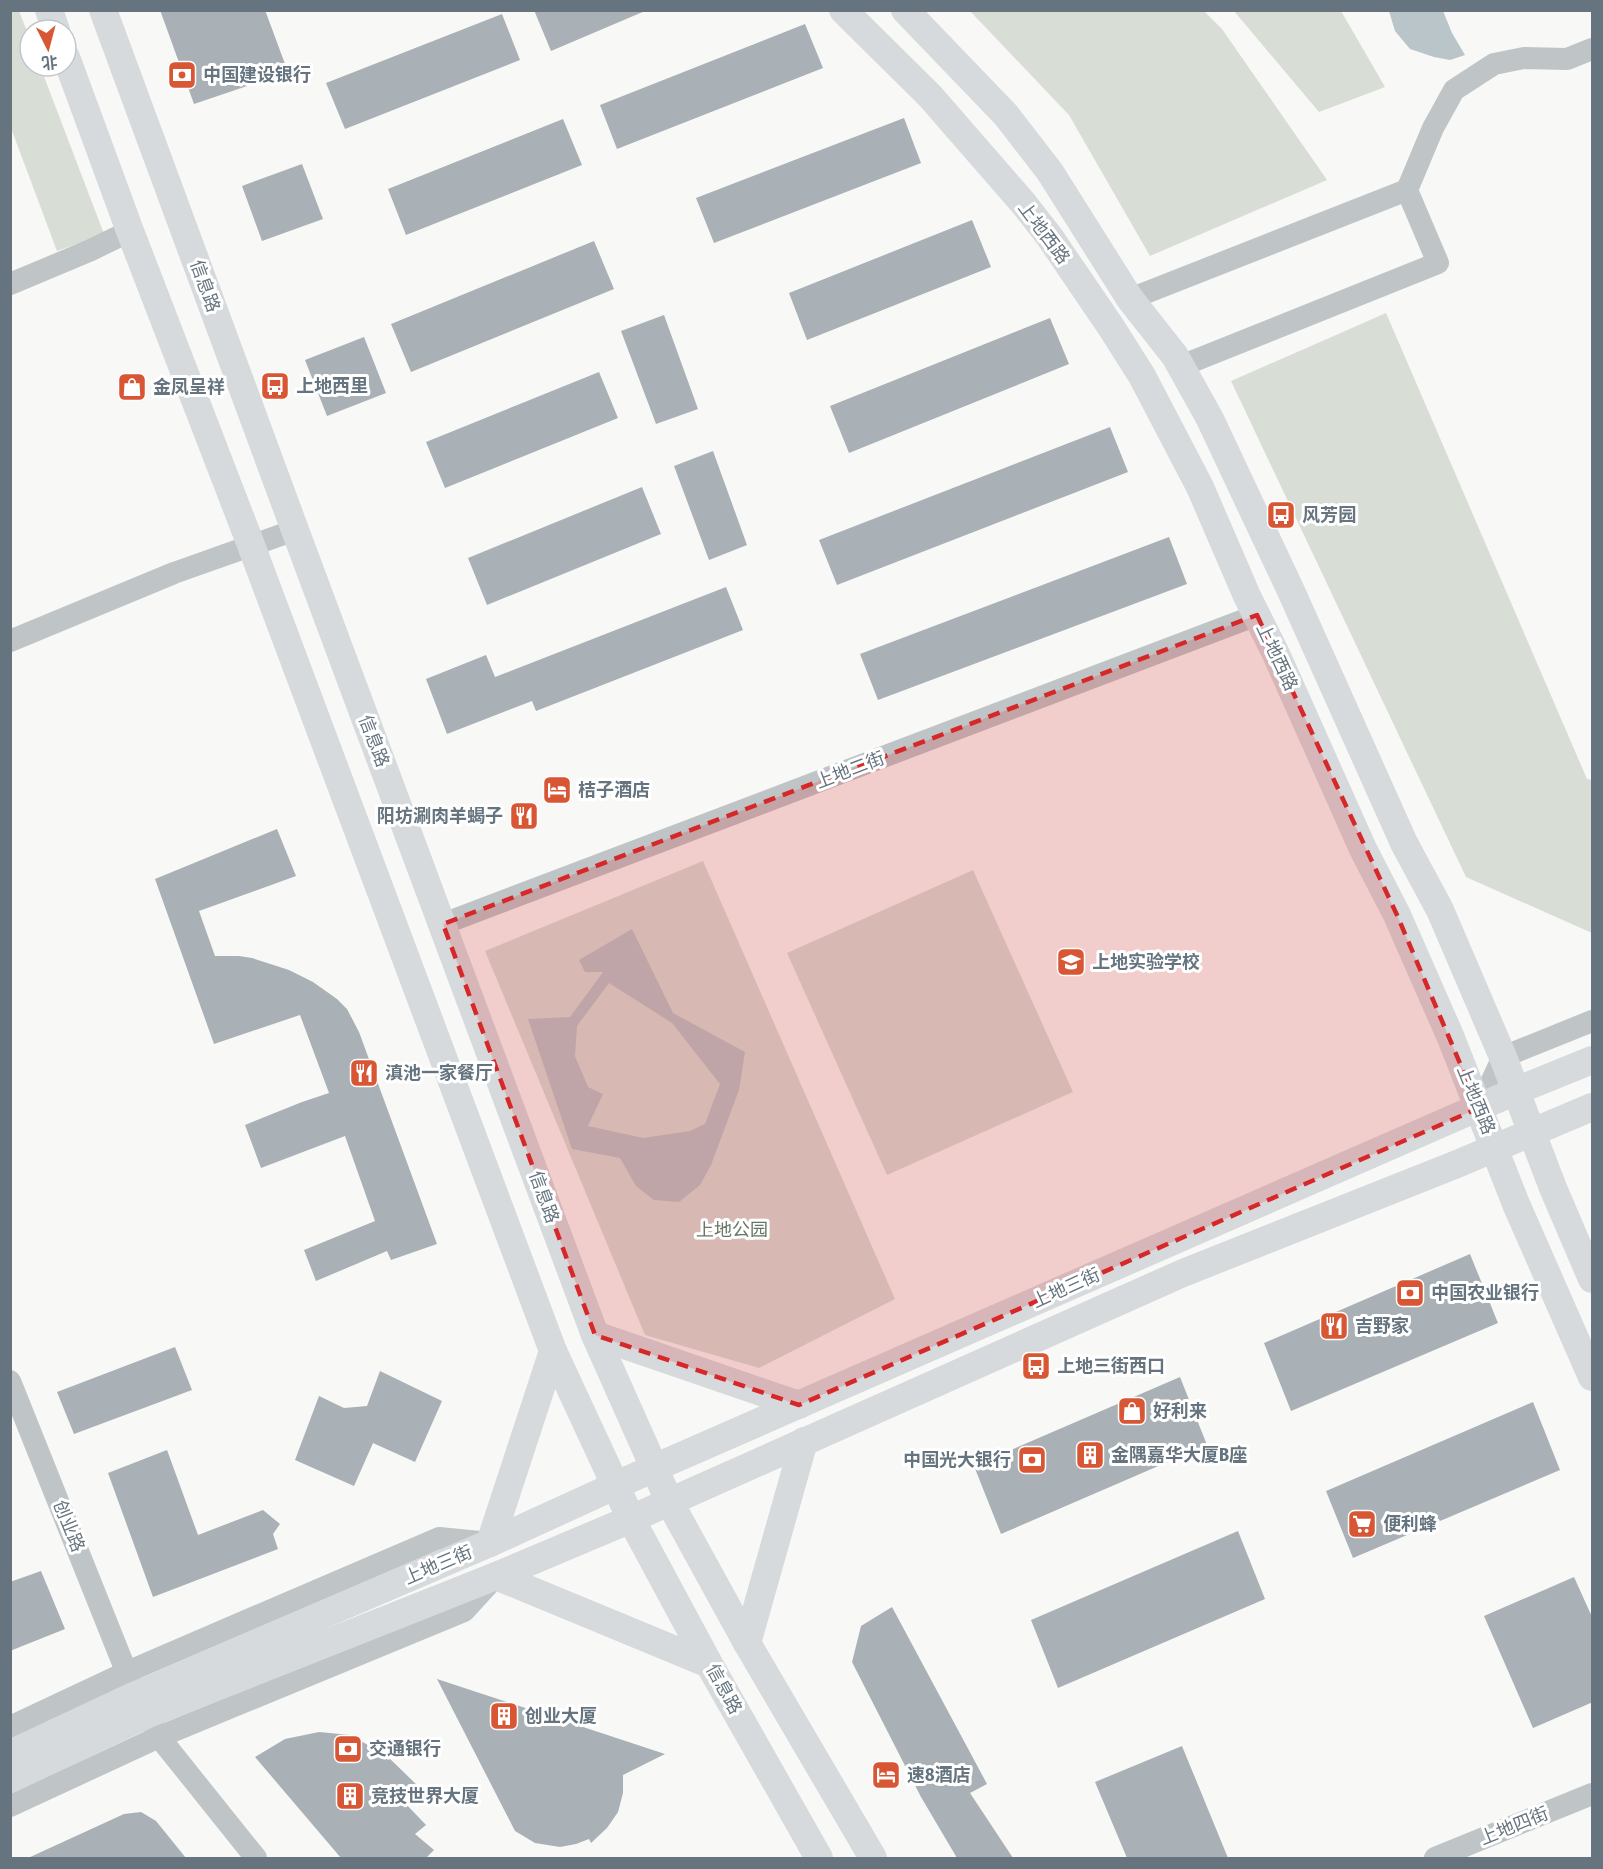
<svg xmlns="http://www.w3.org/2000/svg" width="1603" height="1869" font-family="'Fira Sans Condensed','Noto Sans SC',sans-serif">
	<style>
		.green { fill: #d8ddd5 }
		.water { fill: #b9c5c9; fill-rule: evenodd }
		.building { fill: #a9b1b6 }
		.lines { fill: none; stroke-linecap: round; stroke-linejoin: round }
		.minor { stroke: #bfc4c7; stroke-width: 22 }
		.major { stroke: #d6dadd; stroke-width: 28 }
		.marked { fill: #d62828; fill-opacity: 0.2; stroke: #d62828; stroke-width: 4.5; stroke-dasharray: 12 8; stroke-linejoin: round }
		.labels { text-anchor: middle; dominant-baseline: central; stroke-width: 6; stroke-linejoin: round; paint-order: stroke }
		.poi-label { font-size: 18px; font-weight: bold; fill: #65747f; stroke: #fff; text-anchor: start }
		.street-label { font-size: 18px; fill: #65747f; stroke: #fff }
		.park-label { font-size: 18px; fill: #677763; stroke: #fff }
	</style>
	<rect width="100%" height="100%" fill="#f8f8f6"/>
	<g class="green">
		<path d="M 11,11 L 19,11 L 30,39 L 30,66 L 40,66 L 104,234 L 57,251 L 11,128 Z"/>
		<path d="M 970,11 L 1204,11 L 1222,29 L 1327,180 L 1150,256 L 1069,115 Z"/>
		<path d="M 1234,11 L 1341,11 L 1385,87 L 1319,112 Z"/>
		<path d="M 1386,313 L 1587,779 L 1592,780 L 1592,933 L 1466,877 L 1231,381 Z"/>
		<path d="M 703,861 L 895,1299 L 759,1368 L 645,1335 L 485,951 Z"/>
		<path d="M 973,870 L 1073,1092 L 887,1175 L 787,953 Z"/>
	</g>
	<g class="water">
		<path d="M 1389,11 L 1443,11 L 1452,33 L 1465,55 L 1450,60 L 1434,57 L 1410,49 L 1395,31 Z"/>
		<path d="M 632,929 L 673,1013 L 745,1052 L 739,1090 L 711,1165 L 700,1185 L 679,1202 L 654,1200 L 636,1186 L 620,1158 L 572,1149 L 528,1019 L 570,1017 L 603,972 L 585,972 L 579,960 ZM 609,983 L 672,1023 L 720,1084 L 705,1124 L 690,1131 L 643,1138 L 588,1126 L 603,1094 L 588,1087 L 575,1056 L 577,1026 Z"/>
	</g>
	<g class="building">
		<path d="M 160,10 L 265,10 L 288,72 L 194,104 Z"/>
		<path d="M 534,10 L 645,10 L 645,11 L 551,51 Z"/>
		<path d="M 502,14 L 520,60 L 345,129 L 326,83 Z"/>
		<path d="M 805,24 L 823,68 L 617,149 L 600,105 Z"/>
		<path d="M 904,118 L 921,163 L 714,243 L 696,198 Z"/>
		<path d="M 563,119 L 582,165 L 406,235 L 388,189 Z"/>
		<path d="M 302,164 L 323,219 L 262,241 L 242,186 Z"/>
		<path d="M 972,220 L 991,267 L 807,340 L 789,293 Z"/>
		<path d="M 594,241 L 614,289 L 411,372 L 391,324 Z"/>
		<path d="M 664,315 L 698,409 L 656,424 L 621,331 Z"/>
		<path d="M 1050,318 L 1069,364 L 849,453 L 830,406 Z"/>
		<path d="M 364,337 L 386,393 L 327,416 L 305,360 Z"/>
		<path d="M 599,372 L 618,418 L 445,488 L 426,442 Z"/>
		<path d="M 1110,427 L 1128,472 L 837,585 L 819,540 Z"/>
		<path d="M 713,451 L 747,545 L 709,560 L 674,466 Z"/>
		<path d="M 642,487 L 661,534 L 487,605 L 468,558 Z"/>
		<path d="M 1169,537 L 1187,584 L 878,700 L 860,654 Z"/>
		<path d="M 726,587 L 743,630 L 536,711 L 532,701 L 447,734 L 426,679 L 486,655 L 495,677 Z"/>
		<path d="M 277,829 L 296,876 L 199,911 L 215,956 L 239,956 L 252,958 L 289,970 L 313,982 L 337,999 L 347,1009 L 359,1032 L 437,1244 L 391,1260 L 387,1251 L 316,1281 L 304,1250 L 375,1221 L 345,1136 L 261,1168 L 245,1125 L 302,1102 L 329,1093 L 300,1015 L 214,1044 L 155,879 Z"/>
		<path d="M 1470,1254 L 1498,1323 L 1291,1411 L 1264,1343 Z"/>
		<path d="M 175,1347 L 192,1390 L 74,1434 L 57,1392 Z"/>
		<path d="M 380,1371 L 442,1401 L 415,1462 L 373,1443 L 354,1486 L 295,1460 L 319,1396 L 344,1408 L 367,1406 Z"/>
		<path d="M 1180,1377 L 1207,1445 L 1001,1534 L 974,1466 Z"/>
		<path d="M 1533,1402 L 1560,1470 L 1353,1558 L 1326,1491 Z"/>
		<path d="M 167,1450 L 198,1535 L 263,1510 L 280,1524 L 273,1534 L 278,1549 L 153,1597 L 108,1473 Z"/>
		<path d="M 1238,1531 L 1265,1599 L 1058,1688 L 1031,1620 Z"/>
		<path d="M 41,1571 L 65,1629 L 10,1651 L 10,1582 Z"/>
		<path d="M 1574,1577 L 1593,1619 L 1593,1702 L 1533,1728 L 1484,1616 Z"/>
		<path d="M 892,1607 L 987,1784 L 970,1793 L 1013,1858 L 957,1858 L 921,1797 L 852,1662 L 861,1626 Z"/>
		<path d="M 437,1679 L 665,1754 L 623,1775 L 623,1793 L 618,1812 L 607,1828 L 591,1843 L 589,1839 L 576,1844 L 560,1847 L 535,1843 L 515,1831 Z"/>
		<path d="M 319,1732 L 350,1735 L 386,1755 L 421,1789 L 404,1802 L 426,1825 L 415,1834 L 434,1850 L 426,1858 L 341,1858 L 255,1757 L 285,1739 Z"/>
		<path d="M 1182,1746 L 1228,1858 L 1127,1858 L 1095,1782 Z"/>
		<path d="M 141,1812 L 156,1821 L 186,1858 L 28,1858 L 124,1814 Z"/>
	</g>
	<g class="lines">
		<g class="minor">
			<path d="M 1407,190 L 1433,128 L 1454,90 L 1494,64 L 1524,58 L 1567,59 L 1592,49"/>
			<path d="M 10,284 L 91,250 L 130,231"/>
			<path d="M 1130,299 L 1407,190 L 1438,263 L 1181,366"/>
			<path d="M 10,641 L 174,573 L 295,530"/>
			<path d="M 443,924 L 1257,615"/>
			<path d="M 1479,1108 L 1503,1057 L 1592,1021"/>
			<path d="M 10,1381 L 132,1686"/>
			<path d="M 153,1724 L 159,1737 L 256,1858"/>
			<path d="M 10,1727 L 127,1672 L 439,1538 L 490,1543"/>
			<path d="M 10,1806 L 159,1737 L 464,1611 L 495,1577"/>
			<path d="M 1435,1858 L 1592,1794"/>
		</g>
		<g class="major">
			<path d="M 49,10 L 56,30"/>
			<path d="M 103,10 L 295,530 L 595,1335 L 669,1501 L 747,1643 L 873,1858"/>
			<path d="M 843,10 L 930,96 L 1024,204 L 1049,236 L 1111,327 L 1142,376 L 1200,487 L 1247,596 L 1276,654 L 1363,849 L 1397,915 L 1451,1038 L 1516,1204 L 1592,1377"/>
			<path d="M 905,10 L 1006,115 L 1050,172 L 1130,299 L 1175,356 L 1210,419 L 1291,591 L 1404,843 L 1440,910 L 1503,1057 L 1553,1188 L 1592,1279"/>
			<path d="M 66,57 L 130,231 L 251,545 L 553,1351 L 631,1519 L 709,1664 L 819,1858"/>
			<path d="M 595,1335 L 799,1405"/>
			<path d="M 490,1543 L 553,1351"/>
			<path d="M 496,1576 L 709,1664"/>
			<path d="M 747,1643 L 804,1441"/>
			<path d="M 10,1754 L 136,1695 L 490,1543 L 654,1468 L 1516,1091 L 1592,1060"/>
			<path d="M 10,1779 L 148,1714 L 496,1576 L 631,1519 L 1183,1273 L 1457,1164 L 1592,1107"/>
		</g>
	</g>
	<path class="marked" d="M 1257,615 L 1397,915 L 1479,1108 L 799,1405 L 595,1335 L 443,924 Z"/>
	<defs>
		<g id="bank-square" transform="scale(1.5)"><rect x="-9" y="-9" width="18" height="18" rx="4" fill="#d95635" stroke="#fff"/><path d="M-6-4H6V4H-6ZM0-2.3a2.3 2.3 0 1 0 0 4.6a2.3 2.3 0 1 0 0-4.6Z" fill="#fff"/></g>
		<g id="bus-square" transform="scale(1.5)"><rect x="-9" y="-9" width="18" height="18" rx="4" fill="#d95635" stroke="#fff"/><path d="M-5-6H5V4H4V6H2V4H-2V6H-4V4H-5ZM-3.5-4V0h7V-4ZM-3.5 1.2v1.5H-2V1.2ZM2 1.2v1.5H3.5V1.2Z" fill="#fff"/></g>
		<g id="shop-square" transform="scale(1.5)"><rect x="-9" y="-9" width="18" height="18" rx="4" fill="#d95635" stroke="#fff"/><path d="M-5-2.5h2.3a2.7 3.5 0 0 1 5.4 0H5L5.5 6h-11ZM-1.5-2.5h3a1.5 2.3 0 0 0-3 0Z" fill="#fff"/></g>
		<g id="hotel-square" transform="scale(1.5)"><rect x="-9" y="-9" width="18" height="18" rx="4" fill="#d95635" stroke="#fff"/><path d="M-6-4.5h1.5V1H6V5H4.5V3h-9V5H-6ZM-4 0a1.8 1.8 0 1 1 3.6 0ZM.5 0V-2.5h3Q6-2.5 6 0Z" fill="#fff"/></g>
		<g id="restaurant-square" transform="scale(1.5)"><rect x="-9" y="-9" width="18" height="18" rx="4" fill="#d95635" stroke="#fff"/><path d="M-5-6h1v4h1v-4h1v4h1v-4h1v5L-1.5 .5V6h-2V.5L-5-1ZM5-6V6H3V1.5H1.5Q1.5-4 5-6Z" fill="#fff"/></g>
		<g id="school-square" transform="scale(1.5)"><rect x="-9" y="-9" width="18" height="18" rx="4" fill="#d95635" stroke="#fff"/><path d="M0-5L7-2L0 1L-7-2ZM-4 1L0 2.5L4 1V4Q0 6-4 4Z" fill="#fff"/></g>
		<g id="building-square" transform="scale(1.5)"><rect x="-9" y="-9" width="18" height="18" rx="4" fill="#d95635" stroke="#fff"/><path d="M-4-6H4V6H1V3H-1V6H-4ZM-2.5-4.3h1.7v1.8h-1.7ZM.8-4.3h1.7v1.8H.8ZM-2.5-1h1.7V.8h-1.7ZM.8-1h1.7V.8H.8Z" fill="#fff"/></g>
		<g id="supermarket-square" transform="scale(1.5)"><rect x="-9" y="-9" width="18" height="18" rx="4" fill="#d95635" stroke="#fff"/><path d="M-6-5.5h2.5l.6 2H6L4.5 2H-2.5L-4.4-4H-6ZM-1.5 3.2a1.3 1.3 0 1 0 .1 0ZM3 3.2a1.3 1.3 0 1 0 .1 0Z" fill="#fff"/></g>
	</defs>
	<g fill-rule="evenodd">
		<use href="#bank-square" x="182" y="75"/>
		<use href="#bus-square" x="275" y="386"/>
		<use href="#shop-square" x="132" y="387"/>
		<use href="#bus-square" x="1281" y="515"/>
		<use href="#hotel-square" x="557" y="790"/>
		<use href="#restaurant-square" x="524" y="816"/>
		<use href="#school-square" x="1071" y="962"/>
		<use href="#restaurant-square" x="364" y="1073"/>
		<use href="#bank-square" x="1410" y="1293"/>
		<use href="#restaurant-square" x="1334" y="1326"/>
		<use href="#bus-square" x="1036" y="1366"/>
		<use href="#shop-square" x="1132" y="1411"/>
		<use href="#building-square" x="1090" y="1455"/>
		<use href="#bank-square" x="1032" y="1460"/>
		<use href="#supermarket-square" x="1362" y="1524"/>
		<use href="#building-square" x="504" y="1716"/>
		<use href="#bank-square" x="348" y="1749"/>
		<use href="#hotel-square" x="886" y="1775"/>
		<use href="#building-square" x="350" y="1796"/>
	</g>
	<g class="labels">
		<g class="poi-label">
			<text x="203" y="75">中国建设银行</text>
			<text x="296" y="386">上地西里</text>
			<text x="153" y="387">金凤呈祥</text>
			<text x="1302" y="515">风芳园</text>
			<text x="578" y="790">桔子酒店</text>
			<text x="503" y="816" text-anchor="end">阳坊涮肉羊蝎子</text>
			<text x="1092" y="962">上地实验学校</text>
			<text x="385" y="1073">滇池一家餐厅</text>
			<text x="1431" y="1293">中国农业银行</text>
			<text x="1355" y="1326">吉野家</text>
			<text x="1057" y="1366">上地三街西口</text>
			<text x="1153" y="1411">好利来</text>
			<text x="1111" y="1455">金隅嘉华大厦B座</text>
			<text x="1011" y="1460" text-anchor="end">中国光大银行</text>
			<text x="1383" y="1524">便利蜂</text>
			<text x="525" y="1716">创业大厦</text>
			<text x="369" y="1749">交通银行</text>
			<text x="907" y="1775">速8酒店</text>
			<text x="371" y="1796">竞技世界大厦</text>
		</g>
		<g class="street-label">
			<text transform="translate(1044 233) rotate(53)">上地西路</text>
			<text transform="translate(205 286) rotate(70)">信息路</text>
			<text transform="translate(1277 657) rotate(65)">上地西路</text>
			<text transform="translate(374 741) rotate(69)">信息路</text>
			<text transform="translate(850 770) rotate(-21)">上地二街</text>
			<text transform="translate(1476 1100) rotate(68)">上地西路</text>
			<text transform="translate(544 1197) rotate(70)">信息路</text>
			<text transform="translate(1066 1288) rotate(-24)">上地三街</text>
			<text transform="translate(69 1526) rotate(68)">创业路</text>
			<text transform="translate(438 1565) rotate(-23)">上地三街</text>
			<text transform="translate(724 1689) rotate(61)">信息路</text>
			<text transform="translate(1514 1826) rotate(-22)">上地四街</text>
		</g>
		<g class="park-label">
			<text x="732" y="1230">上地公园</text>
		</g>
	</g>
	<rect width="1603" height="1869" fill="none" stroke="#65747f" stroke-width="24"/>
	<g transform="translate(48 48) rotate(174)"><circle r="28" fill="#ffffff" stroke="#c1c7cc" stroke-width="1.5"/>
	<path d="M0-4.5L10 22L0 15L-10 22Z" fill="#d95635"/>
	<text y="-9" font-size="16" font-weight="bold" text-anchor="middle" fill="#65747f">北</text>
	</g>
</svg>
